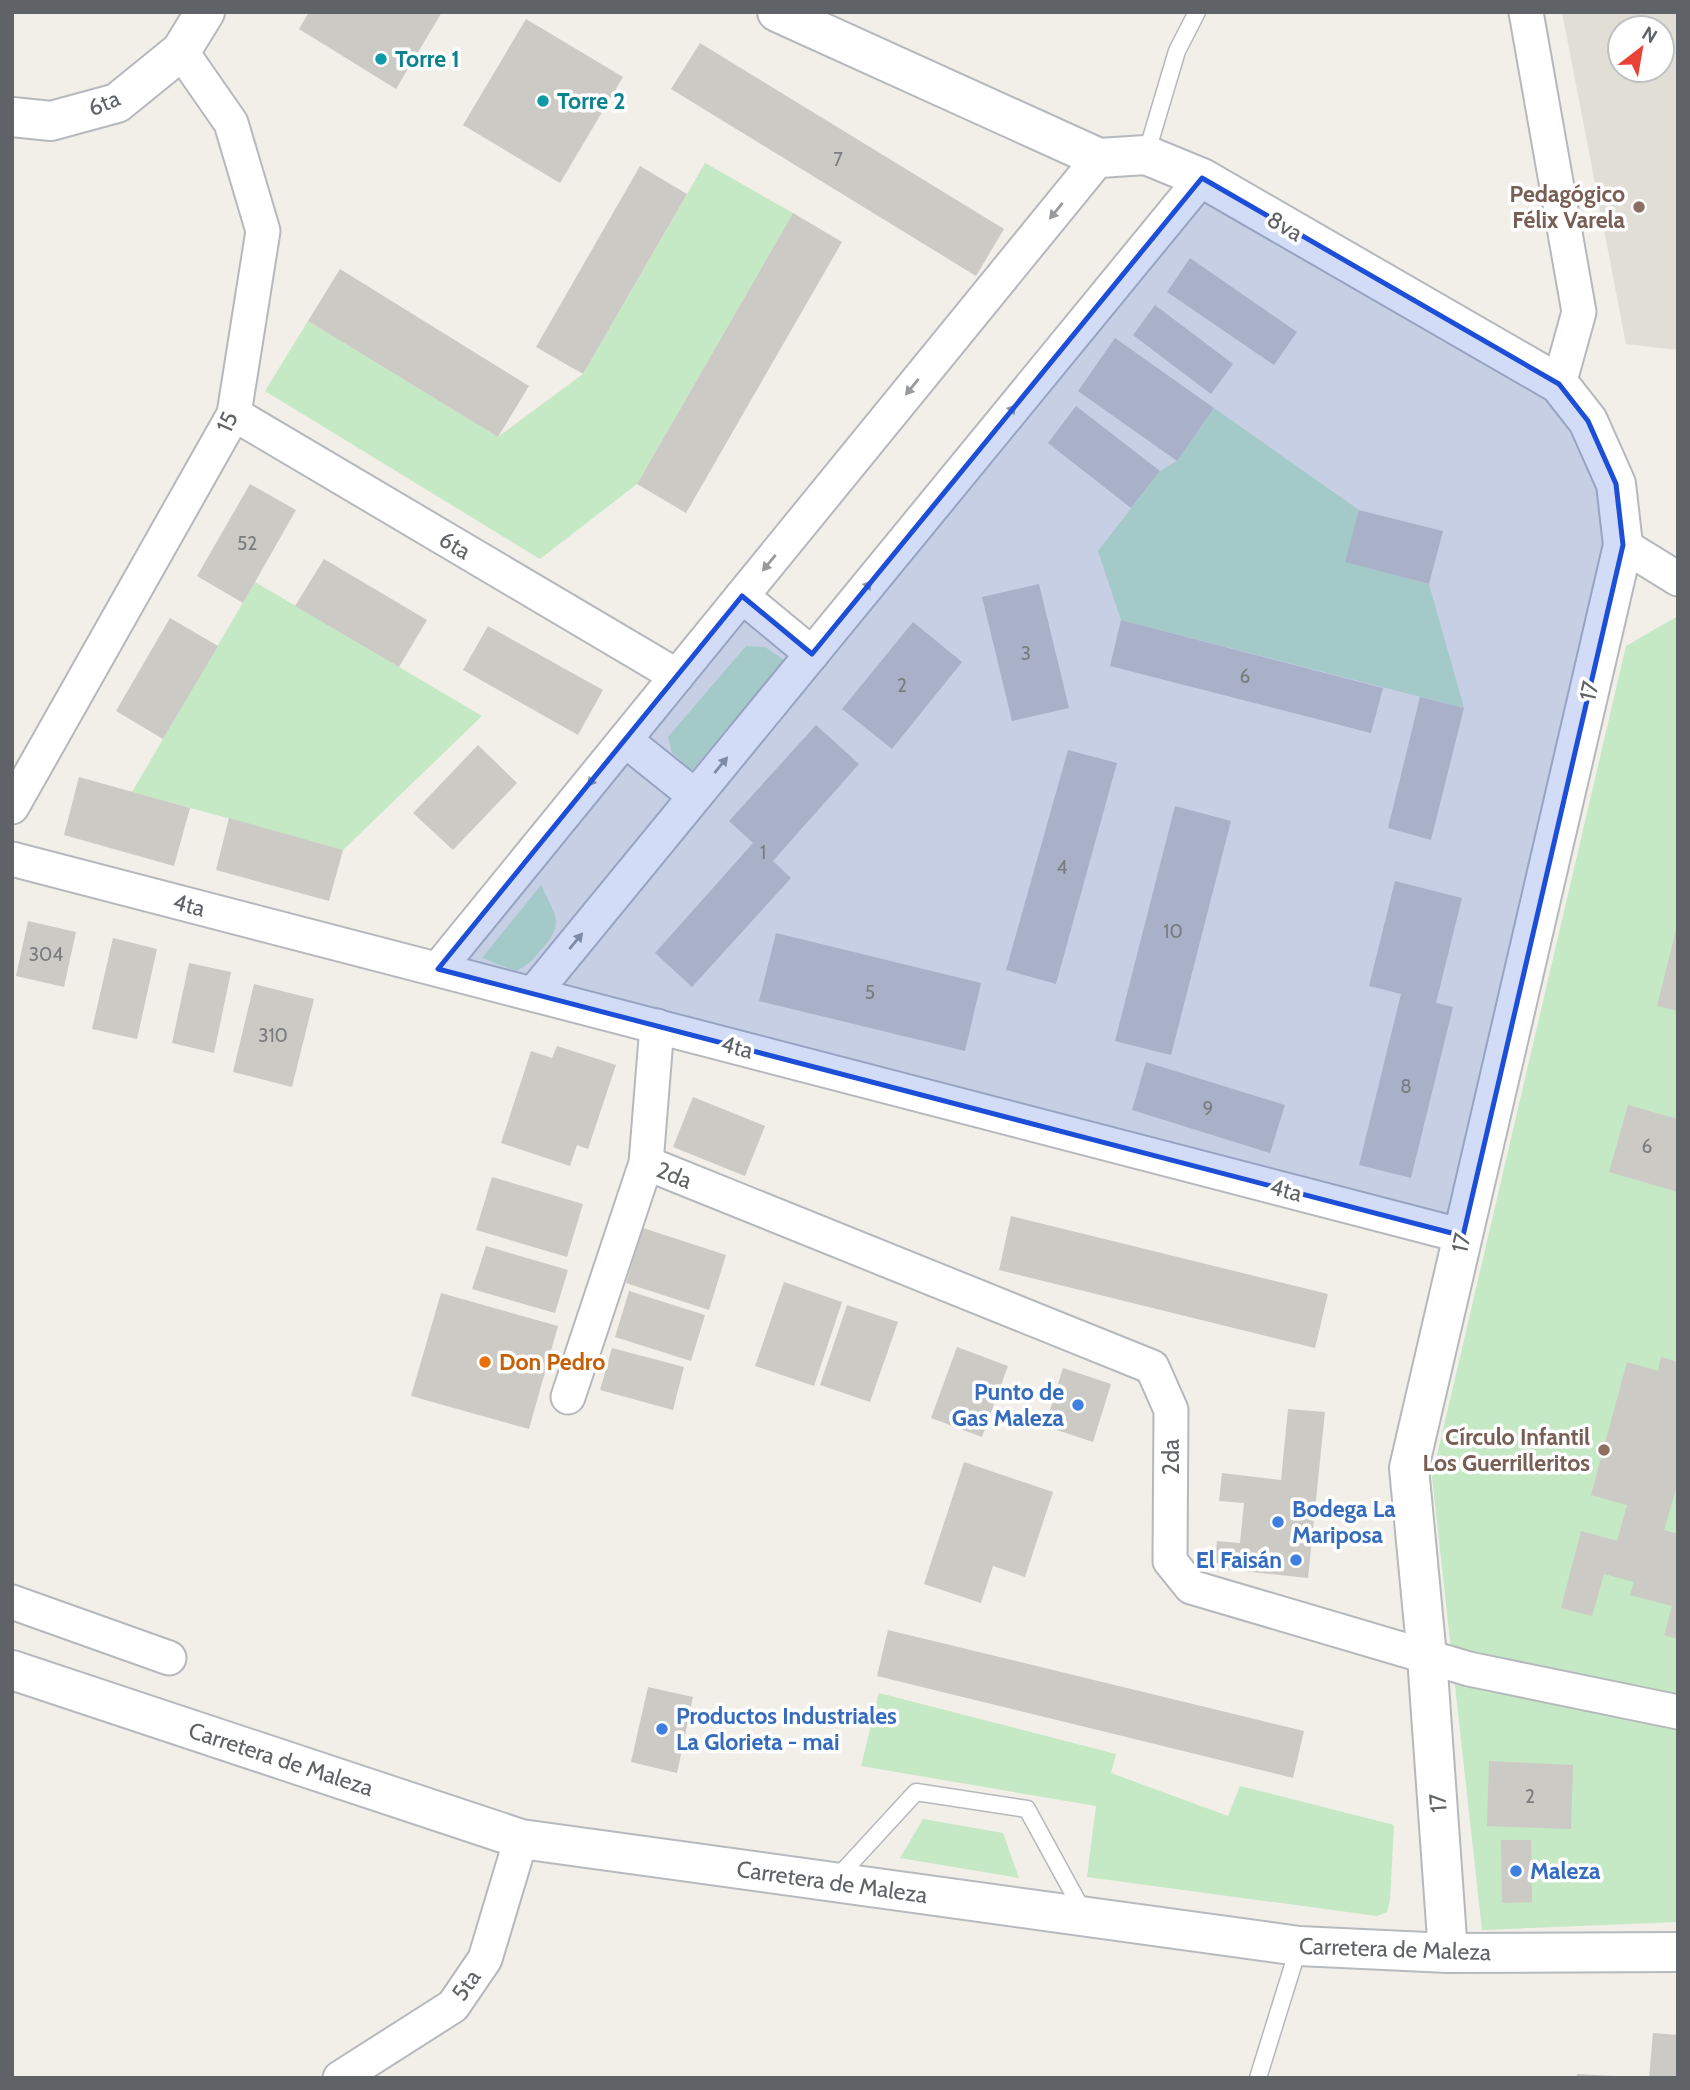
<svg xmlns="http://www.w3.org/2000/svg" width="1690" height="2090" font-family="Cabin,sans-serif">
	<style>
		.education { fill: #e1ded6; fill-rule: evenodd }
		.green { fill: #c5e8c5 }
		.building { fill: #cccac5 }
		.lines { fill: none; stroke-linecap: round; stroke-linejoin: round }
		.service-casing { stroke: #b5b8bc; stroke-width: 19 }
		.minor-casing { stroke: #b5b8bc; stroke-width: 37 }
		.tertiary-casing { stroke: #b5b8bc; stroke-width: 42 }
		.secondary-casing { stroke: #b6babf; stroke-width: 42 }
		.service { stroke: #fff; stroke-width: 16 }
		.minor { stroke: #fff; stroke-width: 33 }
		.tertiary { stroke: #fff; stroke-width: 38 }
		.secondary { stroke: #fff; stroke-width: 38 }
		.oneway { fill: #979a9d }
		.marked { fill: #1d4ed8; fill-opacity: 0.2; stroke: #1d4ed8; stroke-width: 5; stroke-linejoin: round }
		.culture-dot { fill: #0f9aa8; stroke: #fff; stroke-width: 2.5 }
		.education-dot { fill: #8d6e63; stroke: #fff; stroke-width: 2.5 }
		.food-dot { fill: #e8710a; stroke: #fff; stroke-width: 2.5 }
		.shop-dot { fill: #3f7fe0; stroke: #fff; stroke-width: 2.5 }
		.labels { text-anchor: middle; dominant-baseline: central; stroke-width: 7; stroke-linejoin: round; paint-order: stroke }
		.number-label { font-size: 19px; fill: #7a7d7f }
		.culture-label { font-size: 23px; font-weight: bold; fill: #0d838f; stroke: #fff; text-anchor: start }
		.street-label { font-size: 23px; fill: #5f6368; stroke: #fff }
		.education-label { font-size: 23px; font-weight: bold; fill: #785e54; stroke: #fff; text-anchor: end }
		.food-label { font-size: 23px; font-weight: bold; fill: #c56008; stroke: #fff; text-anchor: start }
		.shop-label { font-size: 23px; font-weight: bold; fill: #366cbe; stroke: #fff; text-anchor: start }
	</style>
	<rect width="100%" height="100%" fill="#f1efe8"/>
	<path class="education" d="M 1562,12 L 1678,12 L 1678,350 L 1626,344 ZM 1620,28 L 1662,28 L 1662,70 L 1620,70 Z"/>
	<g class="green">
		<path d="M 705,163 L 793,213 L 637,484 L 540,559 L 265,391 L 308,321 L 498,437 L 583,374 Z"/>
		<path d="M 1214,408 L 1359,510 L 1346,562 L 1429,584 L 1464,708 L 1121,620 L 1098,551 L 1160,471 L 1177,461 Z"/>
		<path d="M 255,582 L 482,716 L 343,850 L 132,792 Z"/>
		<path d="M 1678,616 L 1678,1922 L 1482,1930 L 1432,1477 L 1626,646 Z"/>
		<path d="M 746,646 L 765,647 L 784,660 L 692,770 L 672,753 L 668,737 Z"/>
		<path d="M 541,885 C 555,916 566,922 541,950 C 533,960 527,966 516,971 L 482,958 Z"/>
		<path d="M 879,1693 L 1116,1754 L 1111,1773 L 1228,1816 L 1240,1786 L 1394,1825 L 1390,1900 L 1387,1912 L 1377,1916 L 1087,1877 L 1096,1806 L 861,1766 Z"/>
		<path d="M 923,1819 L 1003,1833 L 1019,1878 L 900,1858 Z"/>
	</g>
	<g class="building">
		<path d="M 309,12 L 442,12 L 396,89 L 299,29 Z"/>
		<path d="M 526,19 L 623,77 L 560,183 L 463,125 Z"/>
		<path d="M 700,43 L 1004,229 L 976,276 L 671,89 Z"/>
		<path d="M 640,166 L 687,194 L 583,374 L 536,347 Z"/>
		<path d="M 793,213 L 842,242 L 686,513 L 637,484 Z"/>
		<path d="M 1190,258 L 1297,332 L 1274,365 L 1167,292 Z"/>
		<path d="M 340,269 L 529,386 L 498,437 L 308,321 Z"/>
		<path d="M 1155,305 L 1233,364 L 1211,394 L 1133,335 Z"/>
		<path d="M 1115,338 L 1214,408 L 1177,461 L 1078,391 Z"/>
		<path d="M 1076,406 L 1160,471 L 1131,508 L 1048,443 Z"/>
		<path d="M 250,484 L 296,510 L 243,603 L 197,576 Z"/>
		<path d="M 1359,510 L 1443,531 L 1429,584 L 1345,562 Z"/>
		<path d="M 324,559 L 427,620 L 399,667 L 295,606 Z"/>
		<path d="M 1039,584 L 1069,708 L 1012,721 L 982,597 Z"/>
		<path d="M 170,618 L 218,646 L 163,739 L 116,711 Z"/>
		<path d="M 1121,620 L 1383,688 L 1371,733 L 1110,666 Z"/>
		<path d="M 913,622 L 962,662 L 892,749 L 842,709 Z"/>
		<path d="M 488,626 L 603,690 L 578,735 L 463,670 Z"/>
		<path d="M 1420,697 L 1464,708 L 1431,840 L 1388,828 Z"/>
		<path d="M 816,725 L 859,764 L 773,861 L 791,878 L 692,987 L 655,953 L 753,843 L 729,821 Z"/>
		<path d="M 478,745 L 517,783 L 453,850 L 413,813 Z"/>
		<path d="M 1068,750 L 1117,763 L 1056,984 L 1006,970 Z"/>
		<path d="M 79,777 L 190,808 L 174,866 L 64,835 Z"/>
		<path d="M 1175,806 L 1231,821 L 1171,1055 L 1115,1041 Z"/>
		<path d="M 229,818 L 343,850 L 329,901 L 216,870 Z"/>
		<path d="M 1395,881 L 1462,898 L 1436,1003 L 1453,1007 L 1411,1178 L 1359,1165 L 1401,994 L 1369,986 Z"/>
		<path d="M 28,921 L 76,932 L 64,987 L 16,976 Z"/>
		<path d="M 1677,926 L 1678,926 L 1678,1011 L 1657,1006 Z"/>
		<path d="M 776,933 L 981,983 L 965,1051 L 759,1001 Z"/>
		<path d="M 113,938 L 157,949 L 137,1039 L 92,1029 Z"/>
		<path d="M 189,963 L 231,972 L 214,1053 L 172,1043 Z"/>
		<path d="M 254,984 L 314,999 L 292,1087 L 233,1072 Z"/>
		<path d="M 557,1046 L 616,1065 L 588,1149 L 577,1145 L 570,1166 L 501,1143 L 531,1051 L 552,1058 Z"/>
		<path d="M 1146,1062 L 1285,1105 L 1270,1153 L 1132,1110 Z"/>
		<path d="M 693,1097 L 765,1126 L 745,1176 L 673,1147 Z"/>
		<path d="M 1628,1105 L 1678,1119 L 1678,1192 L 1609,1172 Z"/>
		<path d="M 492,1177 L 583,1204 L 567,1257 L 476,1230 Z"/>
		<path d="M 1011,1216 L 1328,1294 L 1315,1348 L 999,1270 Z"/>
		<path d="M 643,1228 L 726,1255 L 709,1310 L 626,1283 Z"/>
		<path d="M 486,1246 L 568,1270 L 555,1313 L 472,1289 Z"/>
		<path d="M 784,1282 L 842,1302 L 814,1386 L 755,1366 Z"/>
		<path d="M 629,1291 L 705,1315 L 691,1361 L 615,1337 Z"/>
		<path d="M 441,1293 L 558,1326 L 529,1429 L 411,1396 Z"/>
		<path d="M 847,1305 L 898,1322 L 870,1402 L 820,1385 Z"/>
		<path d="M 957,1347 L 1008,1366 L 982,1437 L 931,1418 Z"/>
		<path d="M 612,1348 L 684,1367 L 673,1410 L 600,1390 Z"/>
		<path d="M 1661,1357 L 1678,1362 L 1678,1482 L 1664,1530 L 1678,1534 L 1678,1639 L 1664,1635 L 1672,1606 L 1630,1595 L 1634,1582 L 1604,1574 L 1592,1616 L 1561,1608 L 1581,1531 L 1617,1541 L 1627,1505 L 1591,1495 L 1627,1362 L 1658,1371 Z"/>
		<path d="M 1063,1368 L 1111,1384 L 1093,1442 L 1045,1426 Z"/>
		<path d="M 1288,1409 L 1325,1412 L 1308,1578 L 1214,1568 L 1217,1541 L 1240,1543 L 1244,1503 L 1219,1501 L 1222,1473 L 1281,1480 Z"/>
		<path d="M 964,1462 L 1053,1492 L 1025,1577 L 993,1566 L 981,1603 L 924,1584 Z"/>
		<path d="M 888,1630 L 1304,1731 L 1293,1778 L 877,1676 Z"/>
		<path d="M 648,1687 L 693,1697 L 677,1773 L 631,1762 Z"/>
		<path d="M 1489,1761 L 1573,1765 L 1571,1829 L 1487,1826 Z"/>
		<path d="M 1501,1840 L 1531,1840 L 1532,1902 L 1502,1903 Z"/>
		<path d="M 1653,2033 L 1678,2035 L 1678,2078 L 1649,2078 Z"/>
		<path d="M 1577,2074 L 1614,2076 L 1614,2078 L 1576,2078 Z"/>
	</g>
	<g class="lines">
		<g class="service-casing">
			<g id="service">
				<path d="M 1146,155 L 1177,51 L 1197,12"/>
				<path d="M 836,1879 L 916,1792 L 1027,1809 L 1085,1915"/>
				<path d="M 1258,2078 L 1299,1946"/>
			</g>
		</g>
		<g class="minor-casing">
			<g id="minor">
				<path d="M 1526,12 L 1579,312 L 1559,384"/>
				<path d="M 234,414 L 677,676"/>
				<path d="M 1623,545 L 1678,579"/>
				<path d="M 742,596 L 812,654"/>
				<path d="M 625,740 L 695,796"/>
				<path d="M 12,807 L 234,414 L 263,231 L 231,123 L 181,51"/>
				<path d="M 12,859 L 1463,1236"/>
				<path d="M 438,969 L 1099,158"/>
				<path d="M 533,994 L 1202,178"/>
				<path d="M 646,1163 L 1152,1367 L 1171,1410 L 1170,1561 L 1191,1587 L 1469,1669 L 1678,1712"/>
				<path d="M 568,1397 L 646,1163 L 657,1026"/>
				<path d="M 12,1602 L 169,1658"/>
				<path d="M 340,2078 L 453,2006 L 485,1959 L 521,1839"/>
			</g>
		</g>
		<g class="tertiary-casing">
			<g id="tertiary">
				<path d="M 777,12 L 1099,158 L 1146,155 L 1202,178 L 1559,384 L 1588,421 L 1616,484 L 1623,545 L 1409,1468 L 1427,1657 L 1448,1953"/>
				<path d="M 12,117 L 51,121 L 117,103 L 181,51 L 205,12"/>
			</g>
		</g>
		<g class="secondary-casing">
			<path id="secondary" d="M 12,1670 L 521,1839 L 1299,1946 L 1448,1953 L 1678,1952"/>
		</g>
		<use href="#service" class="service"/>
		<use href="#minor" class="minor"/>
		<use href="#tertiary" class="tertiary"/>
		<use href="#secondary" class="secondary"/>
	</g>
	<defs><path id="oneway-solid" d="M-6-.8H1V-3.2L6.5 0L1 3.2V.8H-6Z" transform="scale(1.75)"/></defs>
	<g class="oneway">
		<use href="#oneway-solid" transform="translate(1056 211) rotate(129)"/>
		<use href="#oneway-solid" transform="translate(912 387) rotate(129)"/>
		<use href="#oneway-solid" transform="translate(1009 413) rotate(-51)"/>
		<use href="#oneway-solid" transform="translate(769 563) rotate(129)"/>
		<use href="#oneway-solid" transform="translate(865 589) rotate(-51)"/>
		<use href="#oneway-solid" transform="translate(721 765) rotate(-51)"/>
		<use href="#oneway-solid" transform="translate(594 778) rotate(129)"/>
		<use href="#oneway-solid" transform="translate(576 941) rotate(-51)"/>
	</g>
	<path class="marked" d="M 1202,178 L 1559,384 L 1588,421 L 1616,484 L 1623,545 L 1463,1236 L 438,969 L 742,596 L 812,654 Z"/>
	<g class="culture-dot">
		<circle cx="381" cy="59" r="7"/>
		<circle cx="543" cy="101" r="7"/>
	</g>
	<g class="education-dot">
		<circle cx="1639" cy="207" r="7"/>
		<circle cx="1604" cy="1450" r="7"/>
	</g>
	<circle class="food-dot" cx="485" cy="1362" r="7"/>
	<g class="shop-dot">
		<circle cx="1078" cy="1405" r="7"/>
		<circle cx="1278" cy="1522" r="7"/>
		<circle cx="1296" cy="1560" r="7"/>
		<circle cx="662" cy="1729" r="7"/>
		<circle cx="1516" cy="1871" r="7"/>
	</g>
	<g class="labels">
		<g class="number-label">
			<text x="838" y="159">7</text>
			<text x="247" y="543">52</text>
			<text x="1026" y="653">3</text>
			<text x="1245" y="676">6</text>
			<text x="902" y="685">2</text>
			<text x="763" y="852">1</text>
			<text x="1062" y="867">4</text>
			<text x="1173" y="931">10</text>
			<text x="46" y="954">304</text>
			<text x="870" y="992">5</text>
			<text x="273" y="1035">310</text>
			<text x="1406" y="1086">8</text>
			<text x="1208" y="1108">9</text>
			<text x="1647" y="1146">6</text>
			<text x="1530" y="1796">2</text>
		</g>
		<g class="culture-label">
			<text x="395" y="59">Torre 1</text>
			<text x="557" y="101">Torre 2</text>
		</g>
		<g class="street-label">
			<text transform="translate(104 103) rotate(-22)">6ta</text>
			<text transform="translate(1285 226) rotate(30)">8va</text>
			<text transform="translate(227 422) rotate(-66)">15</text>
			<text transform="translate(455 545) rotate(31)">6ta</text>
			<text transform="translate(1589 691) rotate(-77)">17</text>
			<text transform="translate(189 905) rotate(15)">4ta</text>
			<text transform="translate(737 1047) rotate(15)">4ta</text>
			<text transform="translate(674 1175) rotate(22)">2da</text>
			<text transform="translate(1286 1190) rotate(15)">4ta</text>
			<text transform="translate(1461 1243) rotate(-77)">17</text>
			<text transform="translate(1171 1457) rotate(-90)">2da</text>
			<text transform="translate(281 1759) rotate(18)">Carretera de Maleza</text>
			<text transform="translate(1438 1803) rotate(-94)">17</text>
			<text transform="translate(832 1882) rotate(8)">Carretera de Maleza</text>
			<text transform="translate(1395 1949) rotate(2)">Carretera de Maleza</text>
			<text transform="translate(466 1985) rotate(-55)">5ta</text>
		</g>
		<g class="education-label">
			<text x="1625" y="194">Pedagógico<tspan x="1625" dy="26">Félix Varela</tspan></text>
			<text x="1590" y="1437">Círculo Infantil<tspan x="1590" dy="26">Los Guerrilleritos</tspan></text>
		</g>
		<g class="food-label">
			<text x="499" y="1362">Don Pedro</text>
		</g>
		<g class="shop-label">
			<text x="1064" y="1392" text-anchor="end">Punto de<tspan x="1064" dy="26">Gas Maleza</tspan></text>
			<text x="1292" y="1509">Bodega La<tspan x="1292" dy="26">Mariposa</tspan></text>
			<text x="1282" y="1560" text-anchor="end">El Faisán</text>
			<text x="676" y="1716">Productos Industriales<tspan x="676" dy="26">La Glorieta - mai</tspan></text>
			<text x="1530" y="1871">Maleza</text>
		</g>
	</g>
	<rect width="1690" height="2090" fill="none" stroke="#5f6368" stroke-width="28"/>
	<g transform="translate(1641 49) rotate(31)"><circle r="33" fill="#ffffff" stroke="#bfc1c3" stroke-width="2"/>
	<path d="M0-5L12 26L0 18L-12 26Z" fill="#ea4335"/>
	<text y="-10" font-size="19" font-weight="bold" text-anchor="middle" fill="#5f6368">N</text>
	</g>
</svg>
